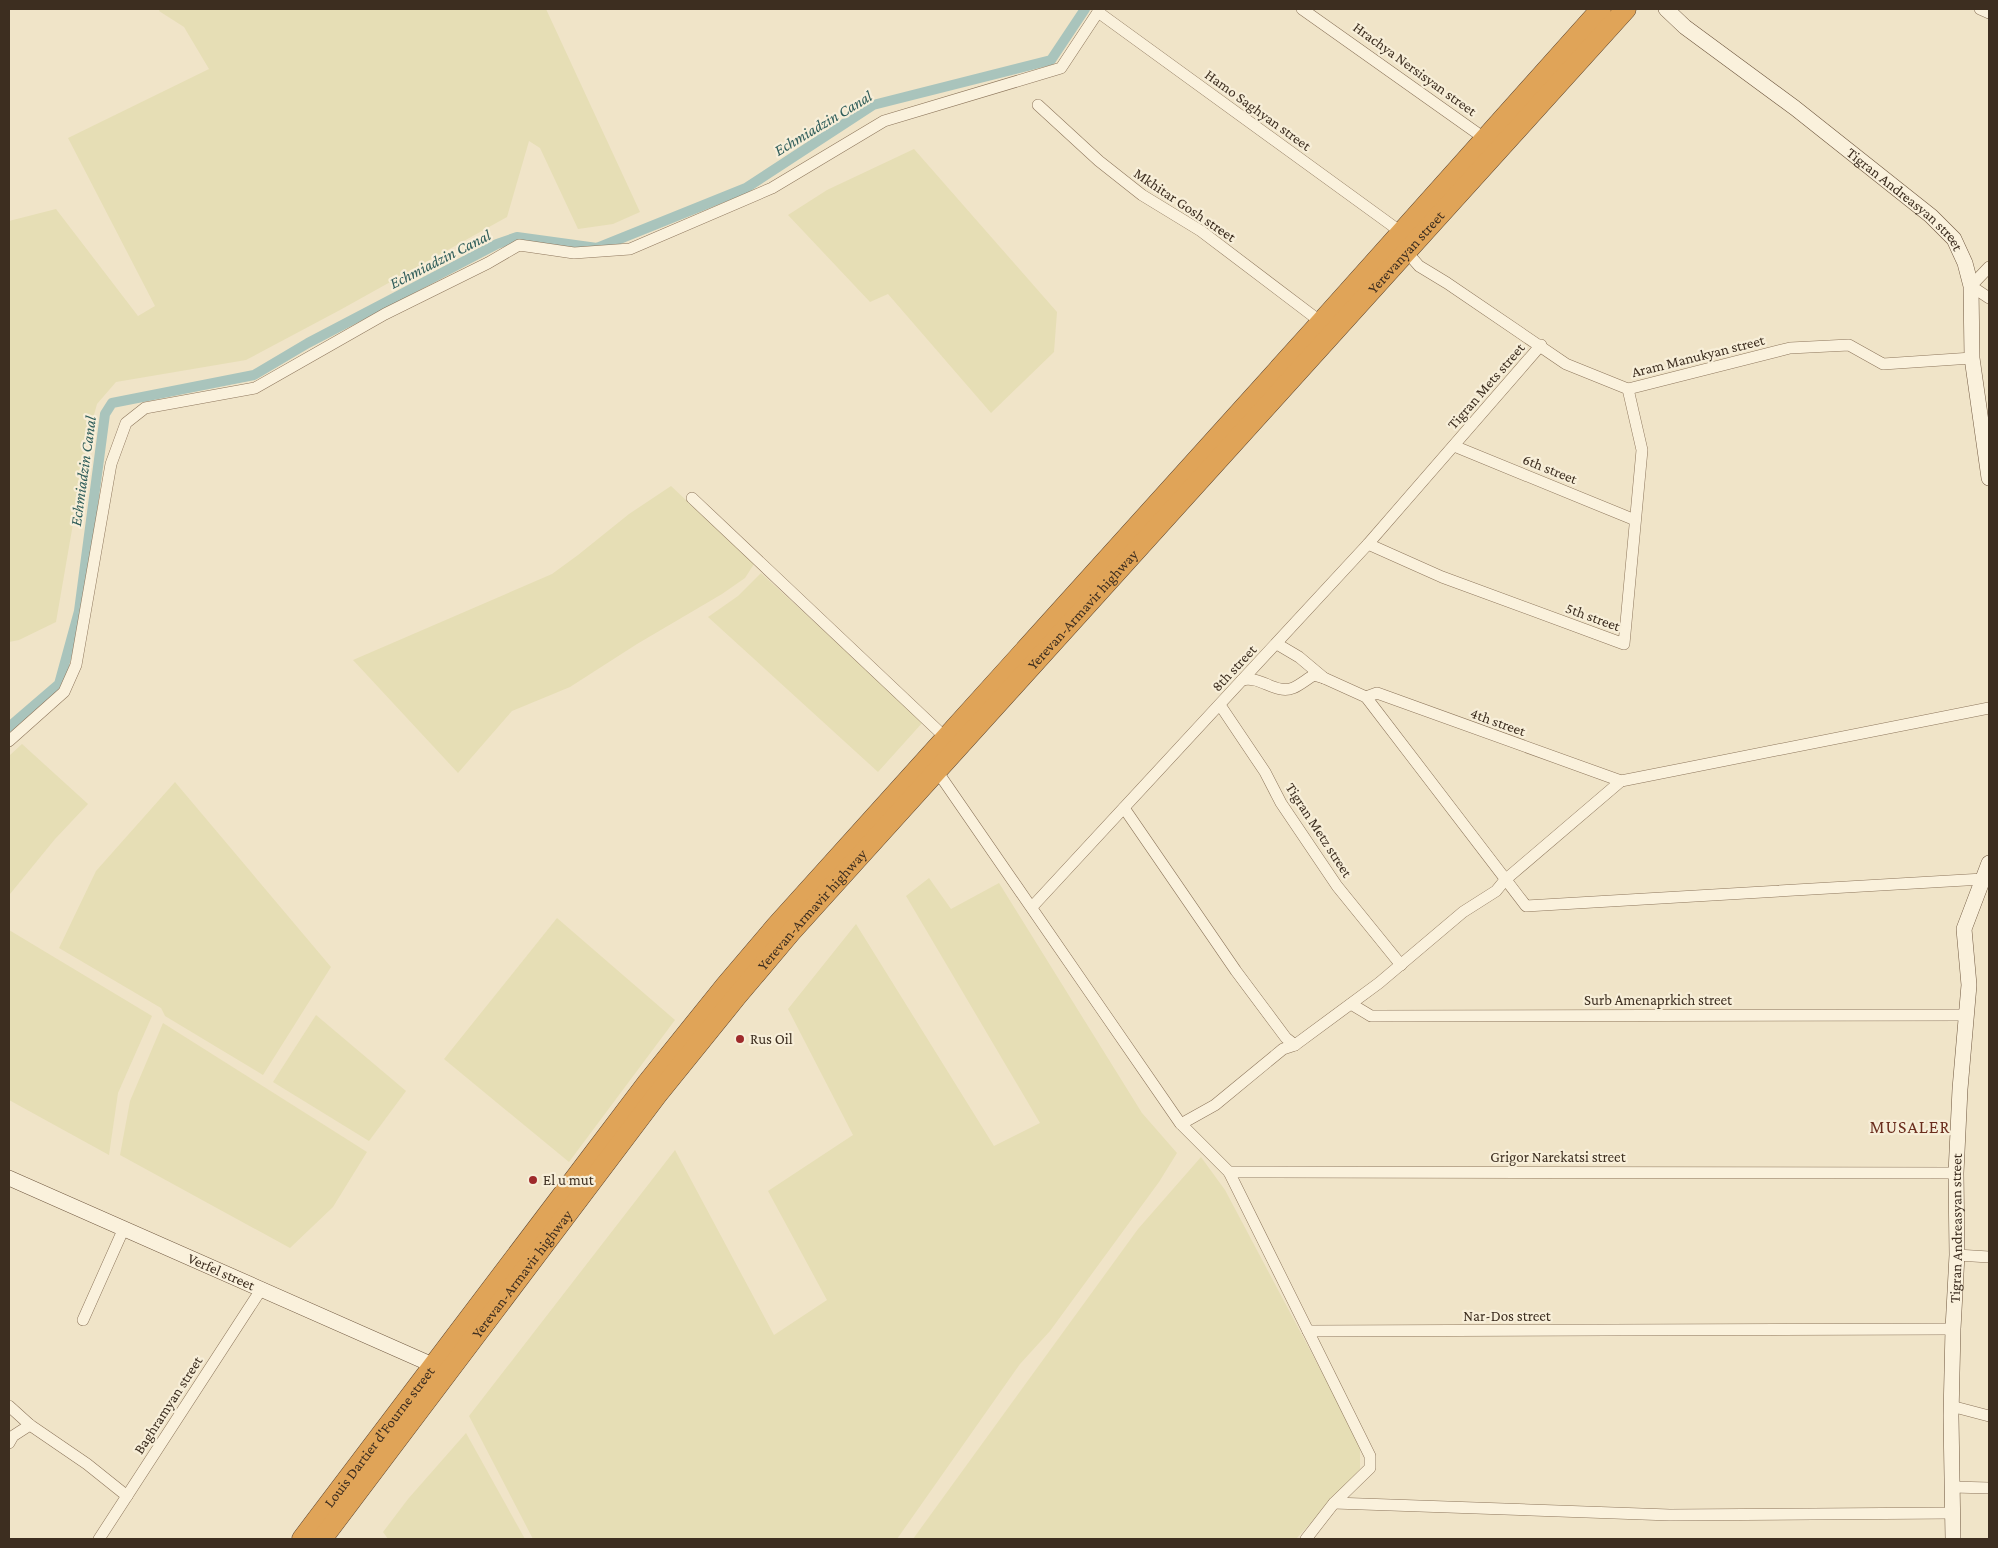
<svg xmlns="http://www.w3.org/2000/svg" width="1998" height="1548" font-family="'Crimson Pro',serif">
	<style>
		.farmland { fill: #e6deb5 }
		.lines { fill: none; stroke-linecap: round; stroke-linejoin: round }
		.canal { stroke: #a9c4bc; stroke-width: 10 }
		.street-casing { stroke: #8d765c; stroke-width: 12 }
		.secondary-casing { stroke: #6f573f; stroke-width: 16 }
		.highway-casing { stroke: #5b4430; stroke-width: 21 }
		.street { stroke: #faf1dc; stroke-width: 11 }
		.secondary { stroke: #faf1dc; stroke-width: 15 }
		.highway { stroke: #e0a458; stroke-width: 20 }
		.poi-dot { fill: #9e2a2b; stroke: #f7eed8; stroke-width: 2 }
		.labels { text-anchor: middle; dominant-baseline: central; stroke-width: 4.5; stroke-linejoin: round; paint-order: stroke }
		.street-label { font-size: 15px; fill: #3d2e20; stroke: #f7eed8 }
		.poi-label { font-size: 15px; fill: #3d2e20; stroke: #f7eed8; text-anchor: start }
		.water-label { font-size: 16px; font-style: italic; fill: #2f5d5a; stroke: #f7eed8 }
		.quarter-label { font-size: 18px; letter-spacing: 1px; fill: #6b2e1e; stroke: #f7eed8 }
	</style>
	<rect width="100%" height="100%" fill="#f0e4c8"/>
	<g class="farmland">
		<path d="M 160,9 L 546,9 L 640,212 L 613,224 L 578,229 L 540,148 L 529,141 L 507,217 L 340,310 L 246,360 L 116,382 L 97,404 L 88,437 L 56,622 L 19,640 L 9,642 L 9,221 L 56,209 L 138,316 L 155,306 L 68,138 L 209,69 L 184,27 L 159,11 Z"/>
		<path d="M 914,149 L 1057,312 L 1054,352 L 991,413 L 888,294 L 870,302 L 788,215 L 827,190 Z"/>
		<path d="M 671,486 L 754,564 L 745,578 L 722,594 L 637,644 L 570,687 L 512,711 L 458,773 L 353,660 L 552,574 L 578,555 L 629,514 Z"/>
		<path d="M 761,573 L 923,722 L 878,772 L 708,617 L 738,596 Z"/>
		<path d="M 22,744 L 88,804 L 55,839 L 10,894 L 9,756 Z"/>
		<path d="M 175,782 L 331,967 L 263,1075 L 165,1016 L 161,1008 L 59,948 L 96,871 Z"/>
		<path d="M 929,878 L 951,909 L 999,883 L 1142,1113 L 1177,1153 L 1159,1182 L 1050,1331 L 1020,1364 L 897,1539 L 533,1539 L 469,1416 L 675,1150 L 774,1335 L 827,1300 L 768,1191 L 853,1135 L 788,1009 L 856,924 L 994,1146 L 1040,1123 L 906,896 Z"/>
		<path d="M 557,918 L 675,1020 L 569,1162 L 444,1059 Z"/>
		<path d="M 9,930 L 152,1016 L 118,1093 L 109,1155 L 9,1100 Z"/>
		<path d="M 316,1015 L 406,1091 L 369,1141 L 273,1082 Z"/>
		<path d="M 163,1023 L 367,1152 L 333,1207 L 290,1248 L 120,1155 L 130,1101 Z"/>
		<path d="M 1201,1157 L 1225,1190 L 1360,1444 L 1360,1469 L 1296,1539 L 913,1539 L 1138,1229 Z"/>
		<path d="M 466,1433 L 525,1539 L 388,1539 L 383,1532 L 408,1499 Z"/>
	</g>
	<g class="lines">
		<path class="canal" d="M 9,727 L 59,684 L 79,611 L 105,414 L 112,403 L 254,375 L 308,343 L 497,244 L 517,237 L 597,248 L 746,188 L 873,105 L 1051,60 L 1085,9"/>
		<g class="street-casing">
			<g id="street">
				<path d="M 1302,9 L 1484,138"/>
				<path d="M 1980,9 L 1989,13"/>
				<path d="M 1098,12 L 1401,232"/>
				<path d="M 1038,105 L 1099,161 L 1142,195 L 1201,231 L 1321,322"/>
				<path d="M 1406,251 L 1419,266 L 1447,283 L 1566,364 L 1628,389 L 1790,348 L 1849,345 L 1883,364 L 1972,358"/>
				<path d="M 1989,267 L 1971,286 L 1989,298"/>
				<path d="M 1454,446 L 1635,520"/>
				<path d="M 692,498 L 947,739"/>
				<path d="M 1368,544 L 1442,577 L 1624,644 L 1642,450 L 1628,389"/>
				<path d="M 1277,644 L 1299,657 L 1324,678 L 1366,697 L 1526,906 L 1983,879"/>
				<path d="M 1242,680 C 1260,675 1276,695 1293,688 C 1300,685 1307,679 1314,675 L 1324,678"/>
				<path d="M 1366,697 L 1377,693 L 1621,781"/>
				<path d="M 1220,705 L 1265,772 L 1281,803 L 1337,886 L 1401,965"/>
				<path d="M 9,741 L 64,692 L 76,665 L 111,464 L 126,423 L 145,408 L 255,388 L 385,314 L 488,263 L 519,245 L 574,253 L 630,249 L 772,188 L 884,121 L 1061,68 L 1100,9"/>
				<path d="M 937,771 L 1180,1123 L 1229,1172 L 1956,1173"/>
				<path d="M 1124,808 L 1236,971 L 1286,1038 L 1295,1045"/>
				<path d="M 1032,907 L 1368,544 L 1541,345"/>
				<path d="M 1351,1004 L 1371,1016 L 1967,1015"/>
				<path d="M 1181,1124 L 1215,1105 L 1283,1049 L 1295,1045 L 1379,983 L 1463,912 L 1496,891 L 1505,880 L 1621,781 L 1989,708"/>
				<path d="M 1229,1172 L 1308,1331"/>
				<path d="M 1957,1255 L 1989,1257"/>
				<path d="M 83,1320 L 124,1228"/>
				<path d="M 9,1406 L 30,1425 L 87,1464 L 127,1496"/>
				<path d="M 1951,1406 L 1989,1416"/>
				<path d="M 9,1443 L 13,1436 L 30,1425"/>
				<path d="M 1953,1487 L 1989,1488"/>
				<path d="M 1334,1503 L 1670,1515 L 1953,1513"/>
				<path d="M 99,1539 L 262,1288"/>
				<path d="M 1306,1539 L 1334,1503 L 1370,1468 L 1370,1456 L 1308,1331 L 1953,1329"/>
			</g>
		</g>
		<g class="secondary-casing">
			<g id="secondary">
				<path id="s1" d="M 1666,9 L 1685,27 L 1795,108 L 1931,216 L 1954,239 L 1965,263 L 1971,286 L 1972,358 L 1989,478"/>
				<path id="s2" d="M 9,1178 L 435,1366"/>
				<path id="s3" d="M 1953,1539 L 1951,1416 L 1953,1329 L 1957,1255 L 1956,1173 L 1960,1089 L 1969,985 L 1964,929 L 1989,863"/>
			</g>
		</g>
		<g class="highway-casing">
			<g id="highway">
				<path id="s4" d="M 302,1539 L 647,1083 L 725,986 L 776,926 L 1321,322 L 1601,9"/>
				<path id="s5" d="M 322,1539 L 657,1095 L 737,996 L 791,932 L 1626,9"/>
			</g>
		</g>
		<use href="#street" class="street"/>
		<use href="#secondary" class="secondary"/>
		<use href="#highway" class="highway"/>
	</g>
	<g class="poi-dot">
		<circle cx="740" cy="1039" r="5"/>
		<circle cx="533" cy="1180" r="5"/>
	</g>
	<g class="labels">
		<g class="street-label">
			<text transform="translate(1415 69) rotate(36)">Hrachya Nersisyan street</text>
			<text transform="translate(1258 110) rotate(36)">Hamo Saghyan street</text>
			<text stroke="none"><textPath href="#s1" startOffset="306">Tigran Andreasyan street</textPath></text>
			<text transform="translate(1185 205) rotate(34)">Mkhitar Gosh street</text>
			<text stroke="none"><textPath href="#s5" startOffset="1684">Yerevanyan street</textPath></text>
			<text transform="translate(1698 356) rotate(-14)">Aram Manukyan street</text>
			<text transform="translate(1486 386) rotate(-49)">Tigran Mets street</text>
			<text transform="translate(1550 469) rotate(22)">6th street</text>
			<text stroke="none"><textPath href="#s5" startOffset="1202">Yerevan-Armavir highway</textPath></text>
			<text transform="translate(1593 617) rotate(20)">5th street</text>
			<text transform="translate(1234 668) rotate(-47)">8th street</text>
			<text transform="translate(1498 722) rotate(20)">4th street</text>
			<text transform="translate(1319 830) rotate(57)">Tigran Metz street</text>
			<text stroke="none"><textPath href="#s5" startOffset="798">Yerevan-Armavir highway</textPath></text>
			<text x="1658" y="1000">Surb Amenaprkich street</text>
			<text x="1558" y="1157">Grigor Narekatsi street</text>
			<text stroke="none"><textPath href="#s3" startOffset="311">Tigran Andreasyan street</textPath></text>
			<text stroke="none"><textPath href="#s2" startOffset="232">Verfel street</textPath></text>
			<text stroke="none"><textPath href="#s5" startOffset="332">Yerevan-Armavir highway</textPath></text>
			<text x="1507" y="1316">Nar-Dos street</text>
			<text transform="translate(168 1405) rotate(-57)">Baghramyan street</text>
			<text stroke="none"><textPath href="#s4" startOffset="128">Louis Dartier d'Fourne street</textPath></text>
		</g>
		<g class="poi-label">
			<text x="750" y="1039">Rus Oil</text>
			<text x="543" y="1180">El u mut</text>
		</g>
		<g class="water-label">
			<text transform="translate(823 123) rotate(-31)">Echmiadzin Canal</text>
			<text transform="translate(440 259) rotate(-27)">Echmiadzin Canal</text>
			<text transform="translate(83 471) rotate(-82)">Echmiadzin Canal</text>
		</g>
		<g class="quarter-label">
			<text x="1910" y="1127">MUSALER</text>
		</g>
	</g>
	<rect width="1998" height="1548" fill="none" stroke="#3d2e20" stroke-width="20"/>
</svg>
